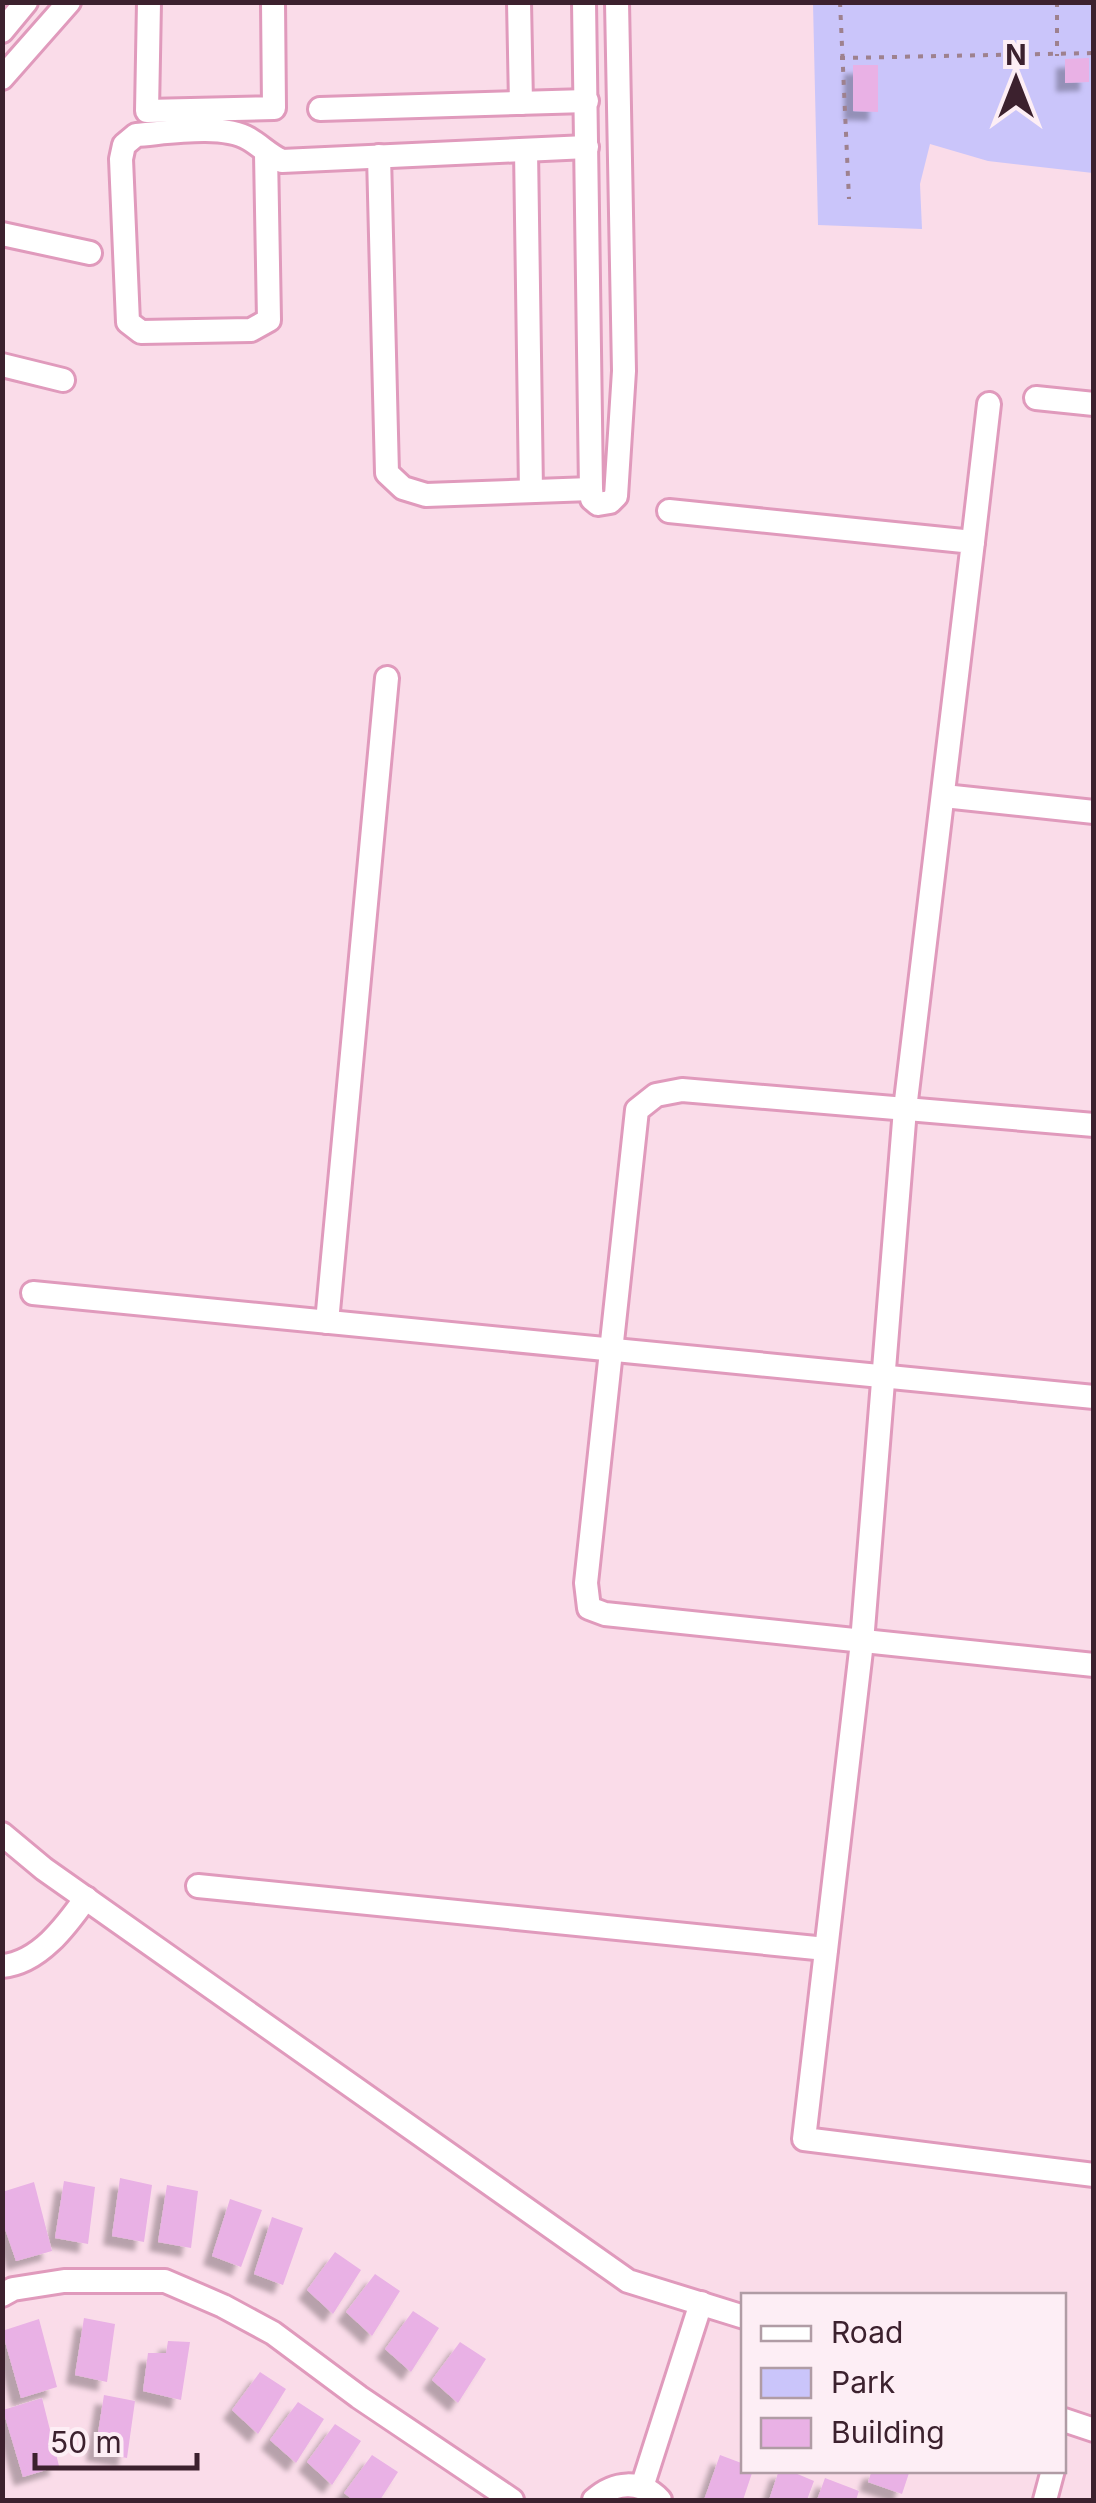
<svg xmlns="http://www.w3.org/2000/svg" width="1096" height="2503" font-family="Inter,sans-serif">
	<style>
		.green { fill: #cac5fa }
		.building { fill: #e9b1e5; filter: url(#shadow) }
		.lines { fill: none; stroke-linecap: round; stroke-linejoin: round }
		.minor-casing { stroke: #e09abc; stroke-width: 28 }
		.path { stroke: #9e818e; stroke-width: 4; stroke-dasharray: 5 8; stroke-linecap: butt }
		.minor { stroke: #fff; stroke-width: 22 }
	</style>
	<defs>
		<filter id="shadow"><feDropShadow dx="-9" dy="9" stdDeviation="2.5" flood-color="#0004"/></filter>
	</defs>
	<rect width="100%" height="100%" fill="#fadce9"/>
	<path class="green" d="M 813,3 L 1093,3 L 1093,173 L 988,161 L 930,144 L 920,184 L 922,229 L 818,225 Z"/>
	<g class="building">
		<path d="M 1089,58 L 1089,82 L 1065,83 L 1065,59 Z"/>
		<path d="M 853,65 L 878,65 L 878,112 L 853,111 Z"/>
		<path d="M 120,2178 L 152,2185 L 144,2242 L 112,2236 Z"/>
		<path d="M 64,2181 L 95,2187 L 88,2244 L 55,2238 Z"/>
		<path d="M 34,2182 L 52,2251 L 16,2261 L 2,2220 L 2,2192 Z"/>
		<path d="M 167,2185 L 198,2191 L 191,2248 L 158,2242 Z"/>
		<path d="M 230,2199 L 262,2210 L 241,2267 L 212,2256 Z"/>
		<path d="M 272,2217 L 303,2228 L 283,2285 L 254,2274 Z"/>
		<path d="M 335,2252 L 361,2270 L 333,2314 L 307,2290 Z"/>
		<path d="M 375,2274 L 400,2291 L 372,2336 L 346,2312 Z"/>
		<path d="M 413,2311 L 439,2328 L 411,2372 L 385,2349 Z"/>
		<path d="M 84,2318 L 115,2324 L 107,2382 L 75,2375 Z"/>
		<path d="M 39,2319 L 57,2387 L 21,2398 L 2,2331 Z"/>
		<path d="M 168,2341 L 190,2342 L 181,2400 L 143,2391 L 148,2353 L 166,2353 Z"/>
		<path d="M 460,2342 L 486,2359 L 458,2403 L 432,2380 Z"/>
		<path d="M 260,2372 L 286,2389 L 258,2434 L 232,2410 Z"/>
		<path d="M 104,2395 L 135,2401 L 127,2458 L 95,2452 Z"/>
		<path d="M 42,2398 L 59,2466 L 23,2477 L 3,2410 Z"/>
		<path d="M 298,2402 L 324,2419 L 296,2463 L 270,2440 Z"/>
		<path d="M 335,2424 L 361,2441 L 332,2485 L 307,2462 Z"/>
		<path d="M 372,2455 L 398,2472 L 380,2500 L 353,2500 L 344,2493 Z"/>
		<path d="M 720,2455 L 744,2464 L 744,2470 L 753,2470 L 743,2500 L 704,2500 Z"/>
		<path d="M 779,2470 L 788,2470 L 814,2481 L 807,2500 L 769,2500 Z"/>
		<path d="M 872,2470 L 910,2470 L 902,2494 L 868,2482 Z"/>
		<path d="M 825,2478 L 859,2491 L 856,2500 L 817,2500 Z"/>
	</g>
	<g class="lines">
		<g class="minor-casing">
			<g id="minor">
				<path d="M 149,2 L 147,111 L 274,108 L 273,2"/>
				<path d="M 519,2 L 521,103"/>
				<path d="M 584,2 L 591,489 L 592,499 L 598,504 L 610,502 L 616,496 L 624,371 L 617,2"/>
				<path d="M 2,31 L 26,2"/>
				<path d="M 2,78 L 69,2"/>
				<path d="M 320,109 L 587,101"/>
				<path d="M 526,150 L 531,491"/>
				<path d="M 266,154 L 269,320 L 251,330 L 141,332 L 128,322 L 121,159 L 124,145 L 136,135 C 166,133 222,123 249,139 C 261,146 269,155 282,161 L 587,147"/>
				<path d="M 379,156 L 387,473 L 403,488 L 426,495 L 591,489"/>
				<path d="M 2,234 L 90,253"/>
				<path d="M 2,365 L 63,380"/>
				<path d="M 1036,398 L 1094,404"/>
				<path d="M 669,511 L 973,542 L 905,1109 L 862,1642 L 804,2139 L 1094,2175"/>
				<path d="M 973,542 L 989,404"/>
				<path d="M 944,796 L 1094,812"/>
				<path d="M 1094,1125 L 682,1090 L 656,1095 L 637,1110 L 586,1583 L 589,1608 L 605,1614 L 1094,1665"/>
				<path d="M 33,1293 L 1094,1397"/>
				<path d="M 327,1322 L 387,678"/>
				<path d="M 2,1834 L 44,1869 L 628,2281 L 744,2317"/>
				<path d="M 198,1886 L 826,1949"/>
				<path d="M 2,1966 C 39,1963 66,1926 86,1898"/>
				<path d="M 2,2295 L 13,2289 L 64,2281 L 165,2281 L 223,2306 L 273,2333 L 359,2397 L 512,2500"/>
				<path d="M 1064,2420 L 1094,2430"/>
				<path d="M 642,2487 L 701,2303"/>
				<path d="M 594,2500 C 614,2482 640,2479 660,2500"/>
				<path d="M 1045,2500 L 1053,2470"/>
			</g>
		</g>
		<g class="path">
			<path d="M 840,2 L 849,199"/>
			<path d="M 1057,2 L 1057,56"/>
			<path d="M 840,58 L 1094,53"/>
		</g>
		<use href="#minor" class="minor"/>
	</g>
	<rect width="1096" height="2503" fill="none" stroke="#3c212e" stroke-width="10"/>
	<rect x="741" y="2293" width="325" height="180" fill="#fdeef5" stroke="#b09ca5" stroke-width="2.5"/>
	<rect x="761" y="2326" width="50" height="15" fill="#ffffff" stroke="#b09ca5" stroke-width="2.5"/>
	<text x="831" y="2343" font-size="30" fill="#3c212e">Road</text>
	<rect x="761" y="2368" width="50" height="30" fill="#cac5fa" stroke="#b09ca5" stroke-width="2.5"/>
	<text x="831" y="2393" font-size="30" fill="#3c212e">Park</text>
	<rect x="761" y="2418" width="50" height="30" fill="#e9b1e5" stroke="#b09ca5" stroke-width="2.5"/>
	<text x="831" y="2443" font-size="30" fill="#3c212e">Building</text>
	<g transform="translate(1016 80)" stroke="#fdeef5" stroke-width="8" paint-order="stroke">
	<path d="M0-8L18 38L0 25L-18 38Z" fill="#3c212e"/>
	<text y="-15" font-size="28" font-weight="bold" text-anchor="middle" fill="#3c212e">N</text>
	</g>
	<path d="M35 2453v15h162v-15" fill="none" stroke="#3c212e" stroke-width="5"/>
	<text x="50" y="2453" font-size="30" fill="#3c212e" stroke="#fdeef5" stroke-width="8" paint-order="stroke">50 m</text>
</svg>
